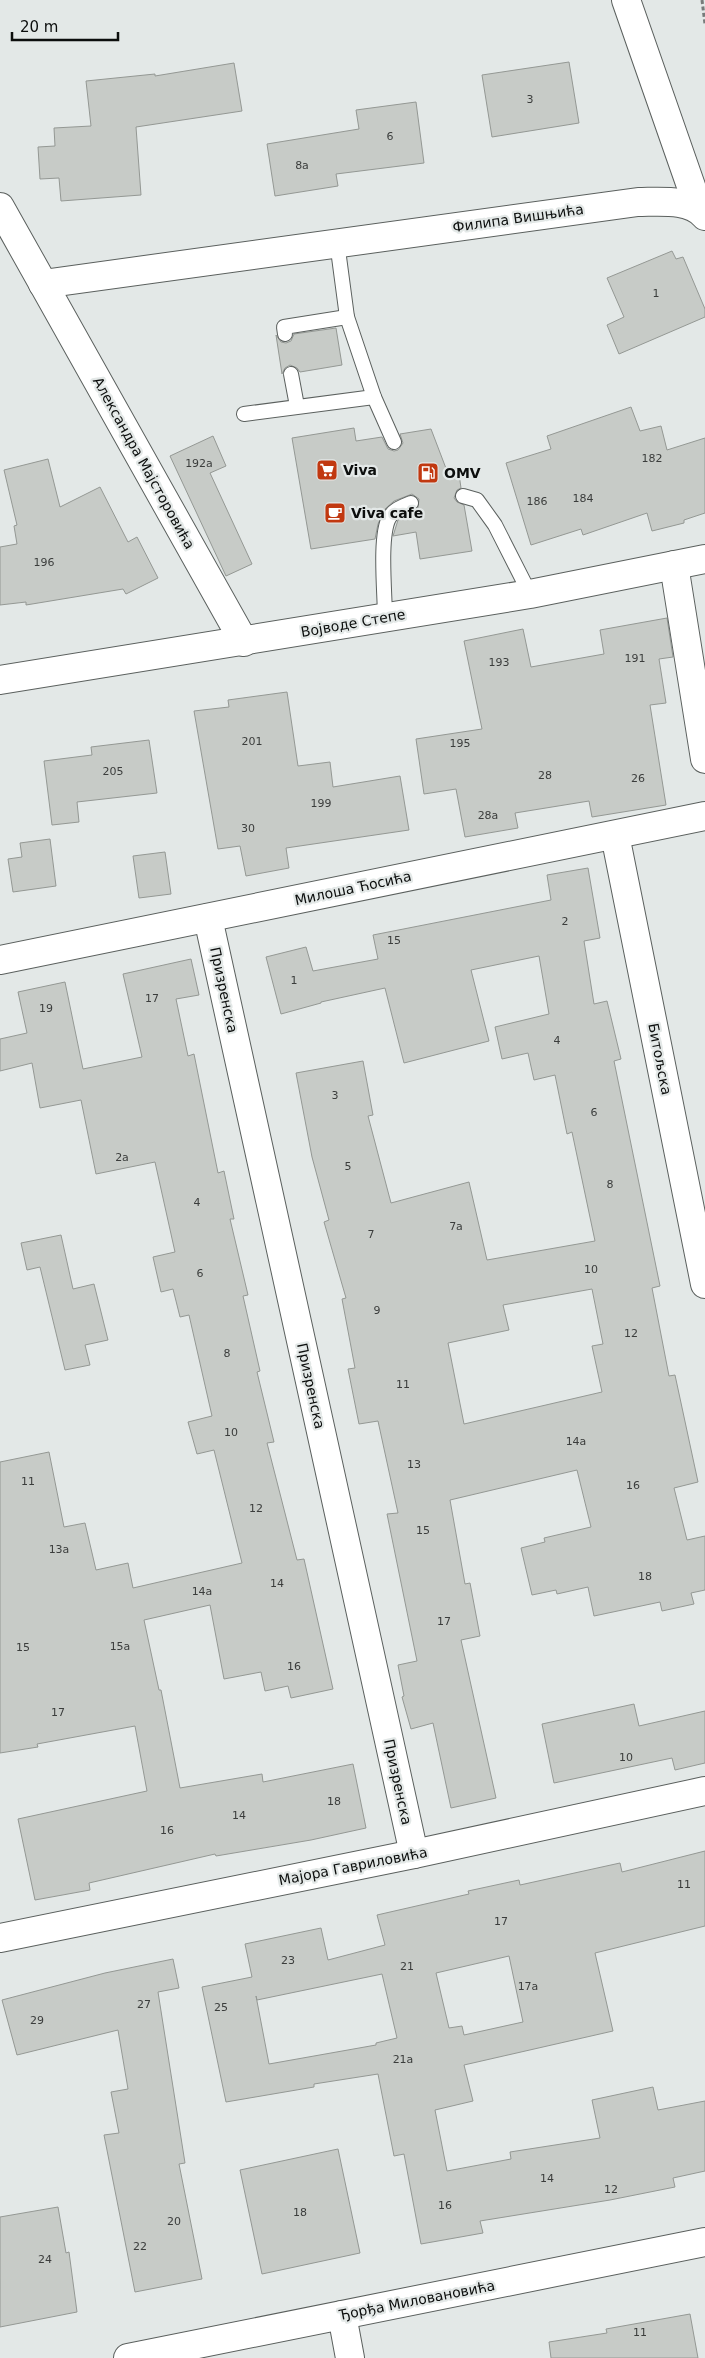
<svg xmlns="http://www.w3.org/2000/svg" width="705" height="2358" font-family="'DejaVu Sans',sans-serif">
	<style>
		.building { fill: #c7cbc7; stroke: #949894; fill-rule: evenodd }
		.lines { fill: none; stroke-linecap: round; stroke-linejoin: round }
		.lane-casing { stroke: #5b605e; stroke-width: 16 }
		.street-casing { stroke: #5b605e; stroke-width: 30 }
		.secondary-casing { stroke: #5b605e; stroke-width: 30 }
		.path { stroke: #777b7a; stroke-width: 3; stroke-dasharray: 4 2.5; stroke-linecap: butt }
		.lane { stroke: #fff; stroke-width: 14 }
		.street { stroke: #fff; stroke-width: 28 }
		.secondary { stroke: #fff; stroke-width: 28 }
		.labels { text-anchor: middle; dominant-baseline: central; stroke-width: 4.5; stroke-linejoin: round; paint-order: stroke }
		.number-label { font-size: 11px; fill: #3b3d3c }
		.street-label { font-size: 14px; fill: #0c0e0d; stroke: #e3e8e7 }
		.poi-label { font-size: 14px; font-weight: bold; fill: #0c0e0d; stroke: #e3e8e7; text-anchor: start }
	</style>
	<rect width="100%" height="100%" fill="#e3e8e7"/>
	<g class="building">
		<path d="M 569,62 L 579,123 L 492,137 L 482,75 Z"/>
		<path d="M 234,63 L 242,111 L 136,127 L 141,195 L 61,201 L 59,178 L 40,179 L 38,147 L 55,146 L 54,128 L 91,126 L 86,81 L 155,74 L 155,76 Z"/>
		<path d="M 416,102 L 424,163 L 336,174 L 338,186 L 275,196 L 267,144 L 359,129 L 356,110 Z"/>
		<path d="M 672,251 L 676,259 L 683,257 L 705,309 L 705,317 L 619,354 L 607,325 L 624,317 L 607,278 Z"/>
		<path d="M 336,328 L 342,365 L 300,372 L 297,368 L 290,365 L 285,368 L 282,374 L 276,335 L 281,342 L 286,343 L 291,341 L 294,334 Z"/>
		<path d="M 631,407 L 640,431 L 661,426 L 667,450 L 705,438 L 705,513 L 684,520 L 684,523 L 652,531 L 647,513 L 583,535 L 581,529 L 531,545 L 506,463 L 551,449 L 547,436 Z"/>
		<path d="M 354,428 L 356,441 L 382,437 L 388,449 L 394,451 L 398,450 L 403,443 L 400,434 L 431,429 L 447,471 L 458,467 L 461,488 L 457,490 L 454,498 L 457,502 L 464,505 L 472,551 L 420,559 L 416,532 L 393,536 L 398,520 L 418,508 L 419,499 L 412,494 L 394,501 L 385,509 L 378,524 L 375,539 L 311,549 L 292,438 Z"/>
		<path d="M 213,436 L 226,466 L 210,473 L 252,564 L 226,576 L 170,456 Z"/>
		<path d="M 48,459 L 60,507 L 100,487 L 128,542 L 137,537 L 158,578 L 126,594 L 123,589 L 26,605 L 26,602 L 0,605 L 0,547 L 17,544 L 14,526 L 17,525 L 4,470 Z"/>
		<path d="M 667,618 L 673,657 L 659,659 L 666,703 L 650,705 L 666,805 L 592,817 L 589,801 L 515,813 L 518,828 L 465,837 L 456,789 L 424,794 L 416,739 L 482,729 L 464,641 L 523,629 L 531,667 L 604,654 L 600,630 Z"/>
		<path d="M 287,692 L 298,766 L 330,762 L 333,787 L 400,776 L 409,830 L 286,848 L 289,868 L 246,876 L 240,846 L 218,849 L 194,711 L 229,707 L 228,700 Z"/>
		<path d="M 149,740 L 157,793 L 77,802 L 79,822 L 52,825 L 44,761 L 92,755 L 91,747 Z"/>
		<path d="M 50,839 L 56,886 L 13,892 L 8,859 L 22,857 L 20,843 Z"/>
		<path d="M 165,852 L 171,894 L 139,898 L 133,856 Z"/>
		<path d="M 588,868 L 600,938 L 584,941 L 594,1004 L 607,1001 L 621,1059 L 614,1061 L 660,1286 L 652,1288 L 669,1376 L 675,1375 L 698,1482 L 674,1488 L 687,1540 L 705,1536 L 705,1590 L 691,1593 L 694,1604 L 662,1611 L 660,1602 L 594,1616 L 588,1587 L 557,1594 L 556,1590 L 532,1595 L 521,1548 L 545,1542 L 544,1538 L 591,1527 L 577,1470 L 450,1500 L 465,1584 L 470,1583 L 480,1636 L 461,1640 L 496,1798 L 451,1808 L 433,1723 L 411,1729 L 402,1697 L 404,1696 L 398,1665 L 417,1661 L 387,1514 L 398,1513 L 378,1421 L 359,1424 L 348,1369 L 355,1368 L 342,1299 L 346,1298 L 324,1222 L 329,1220 L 312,1157 L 296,1073 L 363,1061 L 373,1115 L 368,1116 L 391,1203 L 469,1182 L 487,1260 L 595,1241 L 572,1132 L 567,1134 L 555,1075 L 534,1080 L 528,1053 L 502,1059 L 495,1027 L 549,1014 L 539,956 L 471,970 L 489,1041 L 404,1063 L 385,988 L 321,1002 L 321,1003 L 281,1014 L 266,957 L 306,947 L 313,971 L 378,959 L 373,935 L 551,900 L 547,875 ZM 592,1289 L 603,1344 L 592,1346 L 602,1392 L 464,1424 L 448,1343 L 509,1330 L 503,1305 Z"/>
		<path d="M 191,959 L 199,995 L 176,999 L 188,1056 L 194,1054 L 218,1173 L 224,1171 L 234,1219 L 230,1219 L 248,1295 L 243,1296 L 260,1371 L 257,1372 L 274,1442 L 267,1443 L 297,1560 L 304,1559 L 333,1689 L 291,1698 L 288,1686 L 265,1691 L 261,1672 L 224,1679 L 210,1605 L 144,1620 L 159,1690 L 161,1690 L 180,1788 L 262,1774 L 263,1782 L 353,1764 L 366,1828 L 311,1840 L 216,1856 L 215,1854 L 89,1883 L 90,1890 L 35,1900 L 18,1819 L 147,1791 L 135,1726 L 37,1744 L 38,1747 L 0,1753 L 0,1462 L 49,1452 L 64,1527 L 85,1523 L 96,1570 L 128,1563 L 133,1588 L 242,1563 L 214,1450 L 197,1454 L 188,1422 L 212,1416 L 189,1315 L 180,1317 L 173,1289 L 161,1292 L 153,1257 L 175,1252 L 155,1162 L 96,1174 L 81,1100 L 40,1108 L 32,1063 L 0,1071 L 0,1039 L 27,1033 L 18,992 L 65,982 L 83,1069 L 142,1057 L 123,974 Z"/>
		<path d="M 61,1235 L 73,1289 L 94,1284 L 108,1340 L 85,1345 L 90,1365 L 65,1370 L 40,1267 L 27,1270 L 21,1243 Z"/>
		<path d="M 634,1704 L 639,1726 L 705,1711 L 705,1763 L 675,1770 L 672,1758 L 554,1783 L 542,1724 Z"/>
		<path d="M 705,1851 L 705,1926 L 595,1953 L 613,2031 L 464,2065 L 473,2101 L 435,2110 L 447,2171 L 511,2159 L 510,2152 L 600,2138 L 592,2100 L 653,2087 L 658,2110 L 705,2101 L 705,2171 L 673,2178 L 675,2187 L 610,2200 L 480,2221 L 483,2233 L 421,2244 L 404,2154 L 394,2156 L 378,2074 L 314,2084 L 314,2087 L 226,2102 L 202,1987 L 252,1977 L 245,1944 L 321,1928 L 328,1960 L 385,1945 L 377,1915 L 469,1894 L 468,1891 L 519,1880 L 520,1885 L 620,1863 L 622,1872 ZM 509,1956 L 523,2022 L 464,2035 L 462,2026 L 449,2028 L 436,1973 ZM 382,1974 L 397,2038 L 376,2043 L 376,2045 L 269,2064 L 256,1996 L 257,2000 Z"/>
		<path d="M 173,1959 L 179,1988 L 158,1992 L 185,2163 L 179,2164 L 202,2279 L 135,2292 L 104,2135 L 119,2133 L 111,2092 L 128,2089 L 118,2030 L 17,2055 L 2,2000 L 105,1973 Z"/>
		<path d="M 338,2149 L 360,2253 L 262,2274 L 240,2170 Z"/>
		<path d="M 58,2207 L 66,2253 L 69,2252 L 77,2312 L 0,2327 L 0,2217 Z"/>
		<path d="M 690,2314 L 698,2358 L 551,2358 L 549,2342 L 607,2333 L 606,2329 Z"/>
	</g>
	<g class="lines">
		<g class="lane-casing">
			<g id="lane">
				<path d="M 337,242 L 347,317 L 374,397 L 394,442"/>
				<path d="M 285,334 L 284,327 L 347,317"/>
				<path d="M 291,374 L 297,406"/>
				<path d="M 244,414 L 374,397"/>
				<path d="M 463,496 L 477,500 L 495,525 L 530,594"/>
				<path d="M 385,618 C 385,594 379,537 389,518 C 394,509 402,507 411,503"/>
			</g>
		</g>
		<g class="street-casing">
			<g id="street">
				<path d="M 626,0 L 699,209"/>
				<path d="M 0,207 L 244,642"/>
				<path d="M 43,284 L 638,202 C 659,202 690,198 705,216"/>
				<path d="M 674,565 L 705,759"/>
				<path d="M 615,835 L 705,1284"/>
				<path d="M 208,918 L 414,1854"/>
				<path d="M 0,960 L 705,816"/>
				<path d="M 0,1938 L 414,1854 L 705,1791"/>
				<path d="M 342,2315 L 350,2358"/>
				<path d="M 128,2358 L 705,2242"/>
			</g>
		</g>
		<g class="secondary-casing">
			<path id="secondary" d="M 0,680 L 530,594 L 705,559"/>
		</g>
		<path class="path" d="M 702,0 L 705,24"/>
		<use href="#lane" class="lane"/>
		<use href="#street" class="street"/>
		<use href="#secondary" class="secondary"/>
	</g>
	<defs>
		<g id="supermarket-square" transform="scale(1.125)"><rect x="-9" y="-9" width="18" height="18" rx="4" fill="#c13810" stroke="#e3e8e7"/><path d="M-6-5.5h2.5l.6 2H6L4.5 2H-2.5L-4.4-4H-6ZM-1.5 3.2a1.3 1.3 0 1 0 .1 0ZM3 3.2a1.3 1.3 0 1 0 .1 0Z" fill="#fff"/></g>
		<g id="fuel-square" transform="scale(1.125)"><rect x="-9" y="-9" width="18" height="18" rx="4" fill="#c13810" stroke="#e3e8e7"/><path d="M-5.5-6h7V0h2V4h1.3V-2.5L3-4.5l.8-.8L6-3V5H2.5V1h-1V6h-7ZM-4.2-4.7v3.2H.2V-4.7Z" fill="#fff"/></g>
		<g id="cafe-square" transform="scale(1.125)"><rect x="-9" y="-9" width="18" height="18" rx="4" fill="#c13810" stroke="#e3e8e7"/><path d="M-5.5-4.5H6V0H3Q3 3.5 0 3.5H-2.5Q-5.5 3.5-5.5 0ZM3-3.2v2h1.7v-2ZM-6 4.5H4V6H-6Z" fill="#fff"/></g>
	</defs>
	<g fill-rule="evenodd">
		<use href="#supermarket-square" x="327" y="470"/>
		<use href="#fuel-square" x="428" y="473"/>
		<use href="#cafe-square" x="335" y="513"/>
	</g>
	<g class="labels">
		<g class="number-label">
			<text x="530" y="99">3</text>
			<text x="390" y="136">6</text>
			<text x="302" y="165">8a</text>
			<text x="656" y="293">1</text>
			<text x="652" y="458">182</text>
			<text x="199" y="463">192a</text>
			<text x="583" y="498">184</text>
			<text x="537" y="501">186</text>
			<text x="44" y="562">196</text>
			<text x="635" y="658">191</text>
			<text x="499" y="662">193</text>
			<text x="252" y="741">201</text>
			<text x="460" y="743">195</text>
			<text x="113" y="771">205</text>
			<text x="545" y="775">28</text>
			<text x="638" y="778">26</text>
			<text x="321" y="803">199</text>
			<text x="488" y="815">28a</text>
			<text x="248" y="828">30</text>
			<text x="565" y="921">2</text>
			<text x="394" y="940">15</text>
			<text x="294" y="980">1</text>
			<text x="152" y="998">17</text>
			<text x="46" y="1008">19</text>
			<text x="557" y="1040">4</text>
			<text x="335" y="1095">3</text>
			<text x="594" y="1112">6</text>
			<text x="122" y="1157">2a</text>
			<text x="348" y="1166">5</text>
			<text x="610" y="1184">8</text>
			<text x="197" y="1202">4</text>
			<text x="456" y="1226">7a</text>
			<text x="371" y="1234">7</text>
			<text x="591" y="1269">10</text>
			<text x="200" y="1273">6</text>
			<text x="377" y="1310">9</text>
			<text x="631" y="1333">12</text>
			<text x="227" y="1353">8</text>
			<text x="403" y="1384">11</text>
			<text x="231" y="1432">10</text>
			<text x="576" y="1441">14a</text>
			<text x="414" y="1464">13</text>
			<text x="28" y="1481">11</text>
			<text x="633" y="1485">16</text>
			<text x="256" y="1508">12</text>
			<text x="423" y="1530">15</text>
			<text x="59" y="1549">13a</text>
			<text x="645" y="1576">18</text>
			<text x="277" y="1583">14</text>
			<text x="202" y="1591">14a</text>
			<text x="444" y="1621">17</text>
			<text x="120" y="1646">15a</text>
			<text x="23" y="1647">15</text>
			<text x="294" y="1666">16</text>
			<text x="58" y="1712">17</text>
			<text x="626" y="1757">10</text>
			<text x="334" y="1801">18</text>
			<text x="239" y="1815">14</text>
			<text x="167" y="1830">16</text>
			<text x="684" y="1884">11</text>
			<text x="501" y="1921">17</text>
			<text x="288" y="1960">23</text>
			<text x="407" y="1966">21</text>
			<text x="528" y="1986">17a</text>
			<text x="144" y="2004">27</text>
			<text x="221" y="2007">25</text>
			<text x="37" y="2020">29</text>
			<text x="403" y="2059">21a</text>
			<text x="547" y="2178">14</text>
			<text x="611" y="2189">12</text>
			<text x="445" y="2205">16</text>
			<text x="300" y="2212">18</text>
			<text x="174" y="2221">20</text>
			<text x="140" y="2246">22</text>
			<text x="45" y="2259">24</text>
			<text x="640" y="2332">11</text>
		</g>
		<g class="street-label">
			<text transform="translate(518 218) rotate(-8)">Филипа Вишњића</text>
			<text transform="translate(144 463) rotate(61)">Александра Мајсторовића</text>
			<text transform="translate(353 623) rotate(-10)">Војводе Степе</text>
			<text transform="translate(353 888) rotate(-12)">Милоша Ћосића</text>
			<text transform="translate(224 990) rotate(78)">Призренска</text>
			<text transform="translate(660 1059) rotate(79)">Битољска</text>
			<text transform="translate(311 1386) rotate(78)">Призренска</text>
			<text transform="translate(398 1782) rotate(78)">Призренска</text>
			<text transform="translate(353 1866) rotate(-11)">Мајора Гавриловића</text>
			<text transform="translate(417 2300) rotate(-11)">Ђорђа Миловановића</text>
		</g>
		<g class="poi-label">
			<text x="343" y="470">Viva</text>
			<text x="444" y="473">OMV</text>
			<text x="351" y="513">Viva cafe</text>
		</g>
	</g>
	<path d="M12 32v8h106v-8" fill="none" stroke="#0c0e0d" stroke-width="2.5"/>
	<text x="20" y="32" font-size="15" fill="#0c0e0d" stroke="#e3e8e7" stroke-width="4" paint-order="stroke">20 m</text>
</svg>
